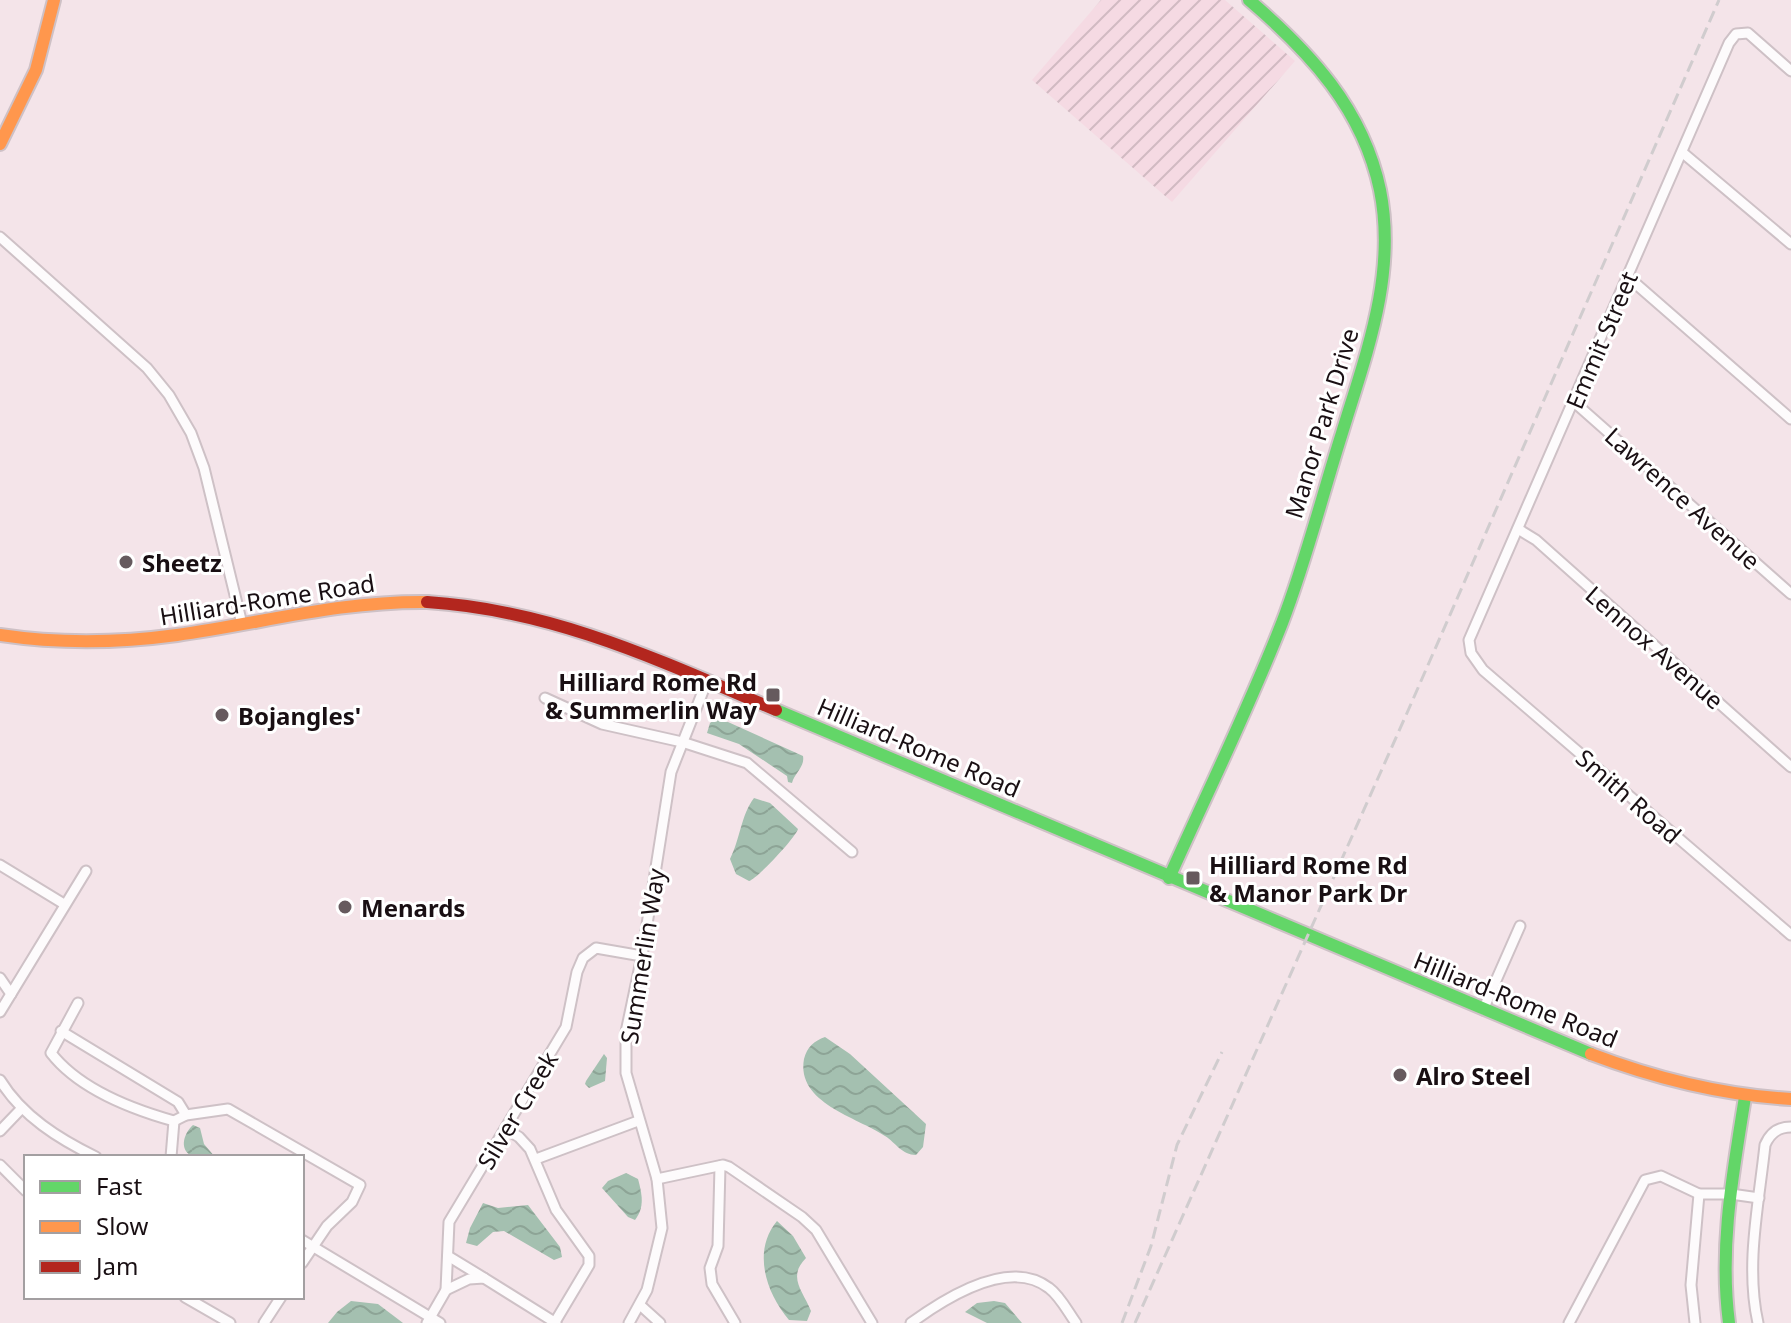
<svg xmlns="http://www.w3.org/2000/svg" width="1791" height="1323" font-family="'Noto Sans',sans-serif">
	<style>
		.industrial { fill: url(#industrial-furrows) }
		.water { fill: url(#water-waves) }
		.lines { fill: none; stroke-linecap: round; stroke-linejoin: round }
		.street-casing { stroke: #cec1c6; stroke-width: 13 }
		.fast-casing { stroke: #cec1c6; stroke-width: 16 }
		.slow-casing { stroke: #cec1c6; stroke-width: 16 }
		.jam-casing { stroke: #cec1c6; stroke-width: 16 }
		.street { stroke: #fdfbfc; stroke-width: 9 }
		.fast { stroke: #63d668; stroke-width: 12 }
		.slow { stroke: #ff974d; stroke-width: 12 }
		.jam { stroke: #b3261e; stroke-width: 12 }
		.rail { stroke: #d0ccce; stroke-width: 3; stroke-dasharray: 12 6; stroke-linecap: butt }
		.poi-dot { fill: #665a5e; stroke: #fff; stroke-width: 3 }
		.labels { text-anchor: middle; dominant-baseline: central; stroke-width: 6; stroke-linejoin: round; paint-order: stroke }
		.street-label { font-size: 24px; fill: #190f13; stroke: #fff }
		.poi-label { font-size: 24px; font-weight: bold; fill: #190f13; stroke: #fff; text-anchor: start }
	</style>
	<defs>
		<pattern id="industrial-furrows" width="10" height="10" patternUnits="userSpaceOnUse" patternTransform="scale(2)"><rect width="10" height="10" fill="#f5dae3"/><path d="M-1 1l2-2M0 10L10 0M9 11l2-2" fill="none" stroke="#d1bac2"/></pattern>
		<pattern id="water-waves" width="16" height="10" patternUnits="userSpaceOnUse" patternTransform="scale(2)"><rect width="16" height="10" fill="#a4c0b0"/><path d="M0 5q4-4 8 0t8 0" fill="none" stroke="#8da496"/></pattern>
	</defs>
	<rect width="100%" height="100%" fill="#f4e4e9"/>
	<path class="industrial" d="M 1101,0 L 1225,0 L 1295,61 L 1172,202 L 1032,80 Z"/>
	<g class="water">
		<path d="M 714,720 L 728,722 L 803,756 C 805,767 795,772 792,783 L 788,782 L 787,776 L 739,744 L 707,733 L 710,723 Z"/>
		<path d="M 754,798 L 770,803 L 798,829 C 796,837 757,879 749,881 L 736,874 L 730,859 C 740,840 741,815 754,798 Z"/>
		<path d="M 825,1037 L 850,1054 L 926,1124 L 923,1147 L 916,1155 C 902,1155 896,1143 885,1136 C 857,1117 796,1103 804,1059 C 807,1047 814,1041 825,1037 Z"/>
		<path d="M 604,1054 L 607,1058 L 605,1081 L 589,1088 L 585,1084 L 586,1081 Z"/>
		<path d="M 193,1125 L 200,1128 L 204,1144 L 215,1157 C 210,1157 200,1159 195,1157 C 178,1152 183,1134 193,1125 Z"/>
		<path d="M 626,1173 L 638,1179 C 642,1194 645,1207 635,1220 L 628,1217 L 602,1188 L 608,1181 Z"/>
		<path d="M 483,1203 L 498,1208 L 528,1205 L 560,1247 L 562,1257 L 554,1260 L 504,1231 L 493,1232 L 477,1246 L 466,1243 L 470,1228 Z"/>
		<path d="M 777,1221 L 793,1236 L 806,1258 C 787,1277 803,1291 811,1311 L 807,1321 L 789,1320 C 766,1293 752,1251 777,1221 Z"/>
		<path d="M 351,1301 L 378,1304 L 403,1323 L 328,1323 L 337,1312 Z"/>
		<path d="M 994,1301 L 1005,1303 L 1022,1323 L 987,1323 L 965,1312 L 977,1303 Z"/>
	</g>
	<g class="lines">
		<g class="street-casing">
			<g id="street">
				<path d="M 1791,71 L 1748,33 L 1736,34 L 1729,43 L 1469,640 L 1471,653 L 1483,670 L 1791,935"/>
				<path d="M 1683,153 L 1791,244"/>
				<path d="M 0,237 L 147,368 L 169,395 L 191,433 L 204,468 L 242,624"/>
				<path d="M 1628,277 L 1791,419"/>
				<path d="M 1574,402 L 1791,594"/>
				<path d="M 1518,529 L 1536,540 L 1791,767"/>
				<path d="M 545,698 L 602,724 L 682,742 L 747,763 L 852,852"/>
				<path d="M 0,865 L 64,904"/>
				<path d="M 0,978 L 11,994"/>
				<path d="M 78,1003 L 51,1053 C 79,1089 131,1109 174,1121 L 186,1115 L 228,1109 L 360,1185 L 352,1202 L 327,1226 L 302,1263"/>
				<path d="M 1483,1010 L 1520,926"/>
				<path d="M 0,1012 L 86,871"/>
				<path d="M 61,1031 L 178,1102 L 186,1115"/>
				<path d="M 0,1080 C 22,1116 59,1139 96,1157"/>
				<path d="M 507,1130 L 519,1137 L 530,1149 L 556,1210 L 589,1256 L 589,1265 L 555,1322"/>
				<path d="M 0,1131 L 22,1108"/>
				<path d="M 171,1157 L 174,1121"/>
				<path d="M 536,1159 L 638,1121"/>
				<path d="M 0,1165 L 26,1191"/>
				<path d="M 720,1166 L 718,1246 L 710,1268 L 712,1284 L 735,1323"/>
				<path d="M 657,1179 L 723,1165 L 729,1167 L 802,1217 L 816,1230 L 872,1323"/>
				<path d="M 302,1240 L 440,1323"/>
				<path d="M 448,1256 L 484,1278"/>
				<path d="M 446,1290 L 469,1279 L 484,1278 L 556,1323"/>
				<path d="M 185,1297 L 230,1323"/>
				<path d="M 640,1305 L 660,1323"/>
				<path d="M 264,1323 L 281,1297"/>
				<path d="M 427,1323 L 446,1290 L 449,1222 L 566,1027 L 577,972 L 583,958 L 596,948 L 642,956"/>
				<path d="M 629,1323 L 647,1290 L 662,1228 L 657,1179 L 626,1073 L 626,1032 L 642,956 L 671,772 L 707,681"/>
				<path d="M 911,1323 C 944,1299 1009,1257 1049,1288 C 1060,1296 1068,1312 1076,1323"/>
				<path d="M 1569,1323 L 1645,1180 L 1661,1176 L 1699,1194 L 1731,1194 L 1759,1198"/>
				<path d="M 1695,1323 L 1691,1285 L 1699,1194"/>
				<path d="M 1758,1323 C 1745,1265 1759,1203 1765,1145 C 1770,1133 1778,1127 1791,1127"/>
			</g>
		</g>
		<g class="fast-casing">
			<g id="fast">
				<path d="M 776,710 L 1591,1054"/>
				<path d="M 1169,878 C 1207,793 1248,710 1282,623 C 1306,561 1322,496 1342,433 C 1366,354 1397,274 1380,190 C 1363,109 1310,52 1249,0"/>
				<path d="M 1729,1323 C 1719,1246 1733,1173 1745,1097"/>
			</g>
		</g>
		<g class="slow-casing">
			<g id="slow">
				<path d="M 0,144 L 36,70 L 54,0"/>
				<path d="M 0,635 C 60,644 118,643 177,635 C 263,623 339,601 427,602"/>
				<path d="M 1591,1054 C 1657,1079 1721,1095 1791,1099"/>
			</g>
		</g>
		<g class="jam-casing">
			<path id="jam" d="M 427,602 C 554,610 661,661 776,710"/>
		</g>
		<use href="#street" class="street"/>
		<use href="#fast" class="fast"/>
		<use href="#slow" class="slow"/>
		<use href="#jam" class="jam"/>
		<g class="rail">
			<path d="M 1122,1323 L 1151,1246 L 1177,1145 L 1222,1052"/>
			<path d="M 1135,1323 L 1407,713 L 1719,0"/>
		</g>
	</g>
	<g class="poi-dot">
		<circle cx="126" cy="562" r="8"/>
		<rect x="765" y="687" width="16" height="16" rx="4"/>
		<circle cx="222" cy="715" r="8"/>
		<rect x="1185" y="870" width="16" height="16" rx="4"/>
		<circle cx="345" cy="907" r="8"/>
		<circle cx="1400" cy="1075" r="8"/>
	</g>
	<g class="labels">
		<g class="street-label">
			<text transform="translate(1601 340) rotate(-67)">Emmit Street</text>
			<text transform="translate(1321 423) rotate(-73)">Manor Park Drive</text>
			<text transform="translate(1683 498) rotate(42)">Lawrence Avenue</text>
			<text transform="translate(267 599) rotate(-9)">Hilliard-Rome Road</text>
			<text transform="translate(1655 647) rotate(41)">Lennox Avenue</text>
			<text transform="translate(919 747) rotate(23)">Hilliard-Rome Road</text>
			<text transform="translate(1629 796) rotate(41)">Smith Road</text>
			<text transform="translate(642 956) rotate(-81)">Summerlin Way</text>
			<text transform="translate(1516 999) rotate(22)">Hilliard-Rome Road</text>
			<text transform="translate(517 1110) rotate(-59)">Silver Creek</text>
		</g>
		<g class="poi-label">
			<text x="142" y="562">Sheetz</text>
			<text x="757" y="681" text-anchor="end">Hilliard Rome Rd<tspan x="757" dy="28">&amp; Summerlin Way</tspan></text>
			<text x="238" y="715">Bojangles'</text>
			<text x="1209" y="864">Hilliard Rome Rd<tspan x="1209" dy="28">&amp; Manor Park Dr</tspan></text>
			<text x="361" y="907">Menards</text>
			<text x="1416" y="1075">Alro Steel</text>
		</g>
	</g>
	<rect x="24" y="1155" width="280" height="144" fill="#ffffff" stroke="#a39fa1" stroke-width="2"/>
	<rect x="40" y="1181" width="40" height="12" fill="#63d668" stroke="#a39fa1" stroke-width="2"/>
	<text x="96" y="1195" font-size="24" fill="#190f13">Fast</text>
	<rect x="40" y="1221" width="40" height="12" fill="#ff974d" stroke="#a39fa1" stroke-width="2"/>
	<text x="96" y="1235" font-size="24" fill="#190f13">Slow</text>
	<rect x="40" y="1261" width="40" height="12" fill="#b3261e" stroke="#a39fa1" stroke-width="2"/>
	<text x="96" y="1275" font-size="24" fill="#190f13">Jam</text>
</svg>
